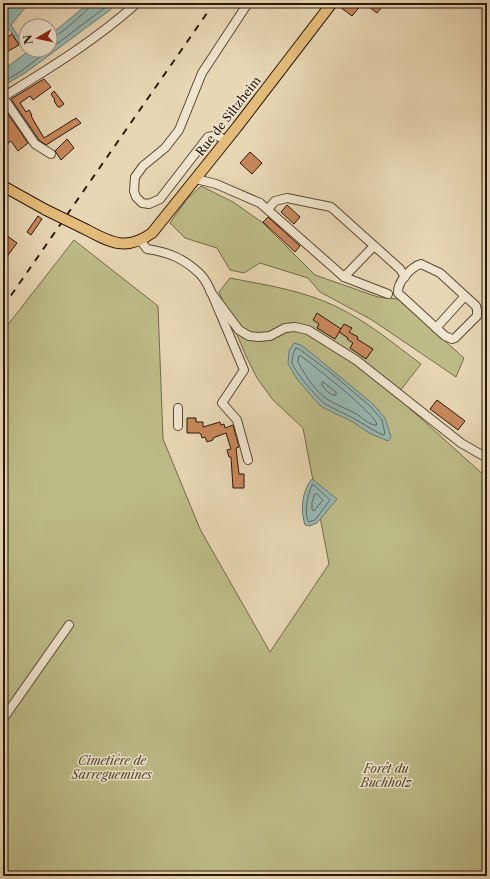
<svg xmlns="http://www.w3.org/2000/svg" width="490" height="879" font-family="'Libre Caslon Text',serif">
	<style>
		.green { fill: #bdbc88; stroke: #736a49 }
		.water { fill: #98b8b3; stroke: #6c786f }
		.lines { fill: none; stroke-linecap: round; stroke-linejoin: round }
		.shore { stroke: #60685e; stroke-width: 1 }
		.building { fill: #c9885c; stroke: #29180a }
		.minor-casing { stroke: #594834; stroke-width: 10 }
		.major-casing { stroke: #29180a; stroke-width: 12 }
		.minor { stroke: #f0e5ce; stroke-width: 8 }
		.major { stroke: #e4bc7a; stroke-width: 10 }
		.rail { stroke: #29180a; stroke-width: 2; stroke-dasharray: 7 7; stroke-linecap: butt }
		.major-bridge-casing { stroke: #29180a; stroke-width: 12; stroke-linecap: butt }
		.major-bridge { stroke: #e4bc7a; stroke-width: 10 }
		.labels { text-anchor: middle; dominant-baseline: central; stroke-width: 3; stroke-linejoin: round; paint-order: stroke }
		.street-label { font-size: 12px; fill: #29180a; stroke: #f0e5ce }
		.park-label { font-size: 12px; font-style: italic; fill: #554930; stroke: #f0e5ce }
	</style>
	<rect width="100%" height="100%" fill="#e8d7b4"/>
	<filter id="stains"><feTurbulence type="fractalNoise" baseFrequency=".005" numOctaves="4"/><feColorMatrix values="0 0 0 0 .2 0 0 0 0 .09 0 0 0 0 .02 0 0 0 .5 -.17"/></filter>
	<radialGradient id="worn" r=".72"><stop offset=".6" stop-color="#630" stop-opacity="0"/><stop offset="1" stop-color="#630" stop-opacity=".3"/></radialGradient>
	<g class="green">
		<path d="M 201,186 L 233,202 L 263,223 L 315,275 L 378,297 L 398,299 L 464,358 L 456,377 L 372,320 L 320,292 L 308,278 L 260,263 L 244,273 L 230,270 L 217,248 L 185,238 L 170,223 L 187,199 Z"/>
		<path d="M 74,240 L 158,306 L 163,439 L 200,529 L 270,652 L 329,564 L 303,428 L 273,400 L 257,378 L 246,356 L 219,292 L 230,278 C 265,285 302,290 335,306 C 367,321 394,344 421,364 L 396,396 L 487,478 L 487,876 L 3,876 L 3,331 Z"/>
	</g>
	<g class="water">
		<path d="M 10,3 L 29,3 L 11,25 L 22,42 L 19,44 L 9,29 L 3,37 L 3,11 Z"/>
		<path d="M 89,3 L 117,3 L 110,10 L 25,73 L 3,86 L 3,70 L 30,50 L 50,50 L 50,35 Z"/>
		<path d="M 294,343 L 301,345 L 315,356 L 373,404 L 385,418 L 391,437 L 388,441 L 369,433 L 353,422 L 322,407 L 314,399 L 297,379 L 288,364 L 289,351 Z"/>
		<path d="M 312,479 L 337,499 L 317,523 L 309,526 L 305,525 C 300,510 302,490 312,479 Z"/>
	</g>
	<g class="lines">
		<g class="shore">
			<path d="M 50,38 C 59,37 81,15 89,8 L 91,3"/>
			<path d="M 50,49 L 111,3"/>
			<path d="M 3,82 L 23,70 L 49,50"/>
			<path d="M 296,348 L 299,349 L 330,372 L 371,407 L 382,420 L 385,434 L 383,435 C 372,430 364,424 353,418 C 344,413 334,409 325,404 C 318,399 294,371 292,363 C 292,358 293,352 296,348 Z"/>
			<path d="M 299,356 L 301,356 C 313,365 377,415 377,425 C 371,426 364,419 358,415 C 349,409 337,406 327,399 C 315,391 305,375 298,362 Z"/>
			<path d="M 323,382 L 336,392 L 336,395 C 330,396 325,389 322,385 Z"/>
			<path d="M 312,485 L 314,485 L 330,500 L 315,520 L 309,522 C 303,514 308,494 312,485 Z"/>
			<path d="M 315,494 L 317,494 L 323,500 L 314,511 L 312,510 L 312,503 Z"/>
		</g>
	</g>
	<g class="building">
		<path d="M 343,3 L 348,7 L 351,3 L 363,3 L 352,16 L 340,7 Z"/>
		<path d="M 364,3 L 385,3 L 377,13 Z"/>
		<path d="M 12,34 L 19,45 L 3,54 L 3,40 Z"/>
		<path d="M 44,79 L 51,87 L 33,100 L 30,96 L 20,103 L 26,112 L 29,110 L 32,115 L 31,116 L 44,138 L 76,118 L 81,123 L 46,145 L 39,140 L 11,99 Z"/>
		<path d="M 54,91 L 64,104 L 60,107 L 58,107 L 54,101 L 55,100 L 51,94 Z"/>
		<path d="M 3,107 L 28,143 L 18,151 L 11,141 L 3,147 Z"/>
		<path d="M 67,139 L 74,148 L 61,160 L 55,151 Z"/>
		<path d="M 250,152 L 262,163 L 252,174 L 240,163 Z"/>
		<path d="M 287,205 L 300,217 L 294,224 L 281,212 Z"/>
		<path d="M 38,216 L 42,219 L 31,235 L 27,232 Z"/>
		<path d="M 268,217 L 300,246 L 295,252 L 263,222 Z"/>
		<path d="M 6,235 L 17,243 L 3,262 L 3,240 Z"/>
		<path d="M 317,313 L 341,329 L 335,339 L 317,328 L 319,324 L 313,320 Z"/>
		<path d="M 344,324 L 352,328 L 349,332 L 358,337 L 357,339 L 373,349 L 366,359 L 350,348 L 353,343 L 347,339 L 348,338 L 339,332 Z"/>
		<path d="M 437,400 L 465,421 L 458,430 L 430,409 Z"/>
		<path d="M 187,418 L 196,418 L 196,422 L 203,422 L 203,427 L 220,422 L 221,425 L 224,424 L 225,428 L 233,425 L 239,447 L 236,448 L 239,474 L 244,474 L 244,488 L 233,488 L 231,457 L 229,457 L 227,450 L 231,449 L 226,433 L 213,438 L 213,440 L 207,442 L 205,437 L 202,438 L 201,434 L 199,433 L 187,433 Z"/>
	</g>
	<g class="lines">
		<g class="minor-casing">
			<g id="minor">
				<path d="M 3,97 C 50,68 96,40 137,3"/>
				<path d="M 3,97 L 35,144 L 51,154"/>
				<path d="M 226,141 C 220,136 216,135 208,137 L 160,199 L 149,204 L 142,203 L 136,197 L 134,191 L 135,177 L 143,166 L 165,148 L 179,130 L 202,73 L 248,3"/>
				<path d="M 196,179 L 216,184 L 260,203 L 344,277 L 388,294"/>
				<path d="M 268,209 L 275,201 L 287,198 L 331,207 L 400,269 L 405,277"/>
				<path d="M 140,240 L 147,249 C 168,252 183,258 199,273 C 209,282 214,300 220,313 C 228,332 236,351 244,370 L 222,403 L 237,420 L 248,460"/>
				<path d="M 421,264 L 440,273 L 476,306 L 477,310 L 477,316 L 455,338 L 452,339 L 445,336 L 398,293 C 397,282 411,267 421,264 Z"/>
				<path d="M 344,277 L 374,246"/>
				<path d="M 210,291 L 239,330 L 249,336 L 258,337 L 270,336 L 285,328 L 295,327 L 308,330 L 356,360 L 461,443 L 487,458"/>
				<path d="M 436,328 L 465,296"/>
				<path d="M 178,408 L 178,426"/>
				<path d="M 3,719 L 69,625"/>
			</g>
		</g>
		<g class="major-casing">
			<g id="major">
				<path d="M 3,186 L 46,210"/>
				<path d="M 87,230 C 111,243 127,251 152,233 L 237,127 L 332,3"/>
			</g>
		</g>
		<use href="#minor" class="minor"/>
		<use href="#major" class="major"/>
		<path class="rail" d="M 3,307 L 214,3"/>
		<g class="major-bridge-casing">
			<path id="major-bridge" d="M 46,210 L 87,230"/>
		</g>
		<use href="#major-bridge" class="major-bridge"/>
	</g>
	<g class="labels">
		<g class="street-label">
			<text transform="translate(228 116) rotate(-52)">Rue de Siltzheim</text>
		</g>
		<g class="park-label">
			<text x="112" y="760">Cimetière de<tspan x="112" dy="14">Sarreguemines</tspan></text>
			<text x="386" y="768">Forêt du<tspan x="386" dy="14">Buchholz</tspan></text>
		</g>
	</g>
	<rect width="490" height="879" fill="none" stroke="#e8d7b4" stroke-width="16"/>
	<rect x="4" y="4" width="482" height="871" fill="none" stroke="#29180a" stroke-width="2"/>
	<rect x="8" y="8" width="474" height="863" fill="none" stroke="#29180a"/>
	<g transform="translate(38 38) rotate(261)"><circle r="19" fill="#f0e5ce" stroke="#a09380"/>
	<path d="M0-3L7 15L0 10L-7 15Z" fill="#8f2418"/>
	<text y="-6" font-size="11" font-weight="bold" text-anchor="middle" fill="#29180a">N</text>
	</g>
	<rect width="100%" height="100%" filter="url(#stains)"/>
	<rect width="100%" height="100%" fill="url(#worn)"/>
</svg>
